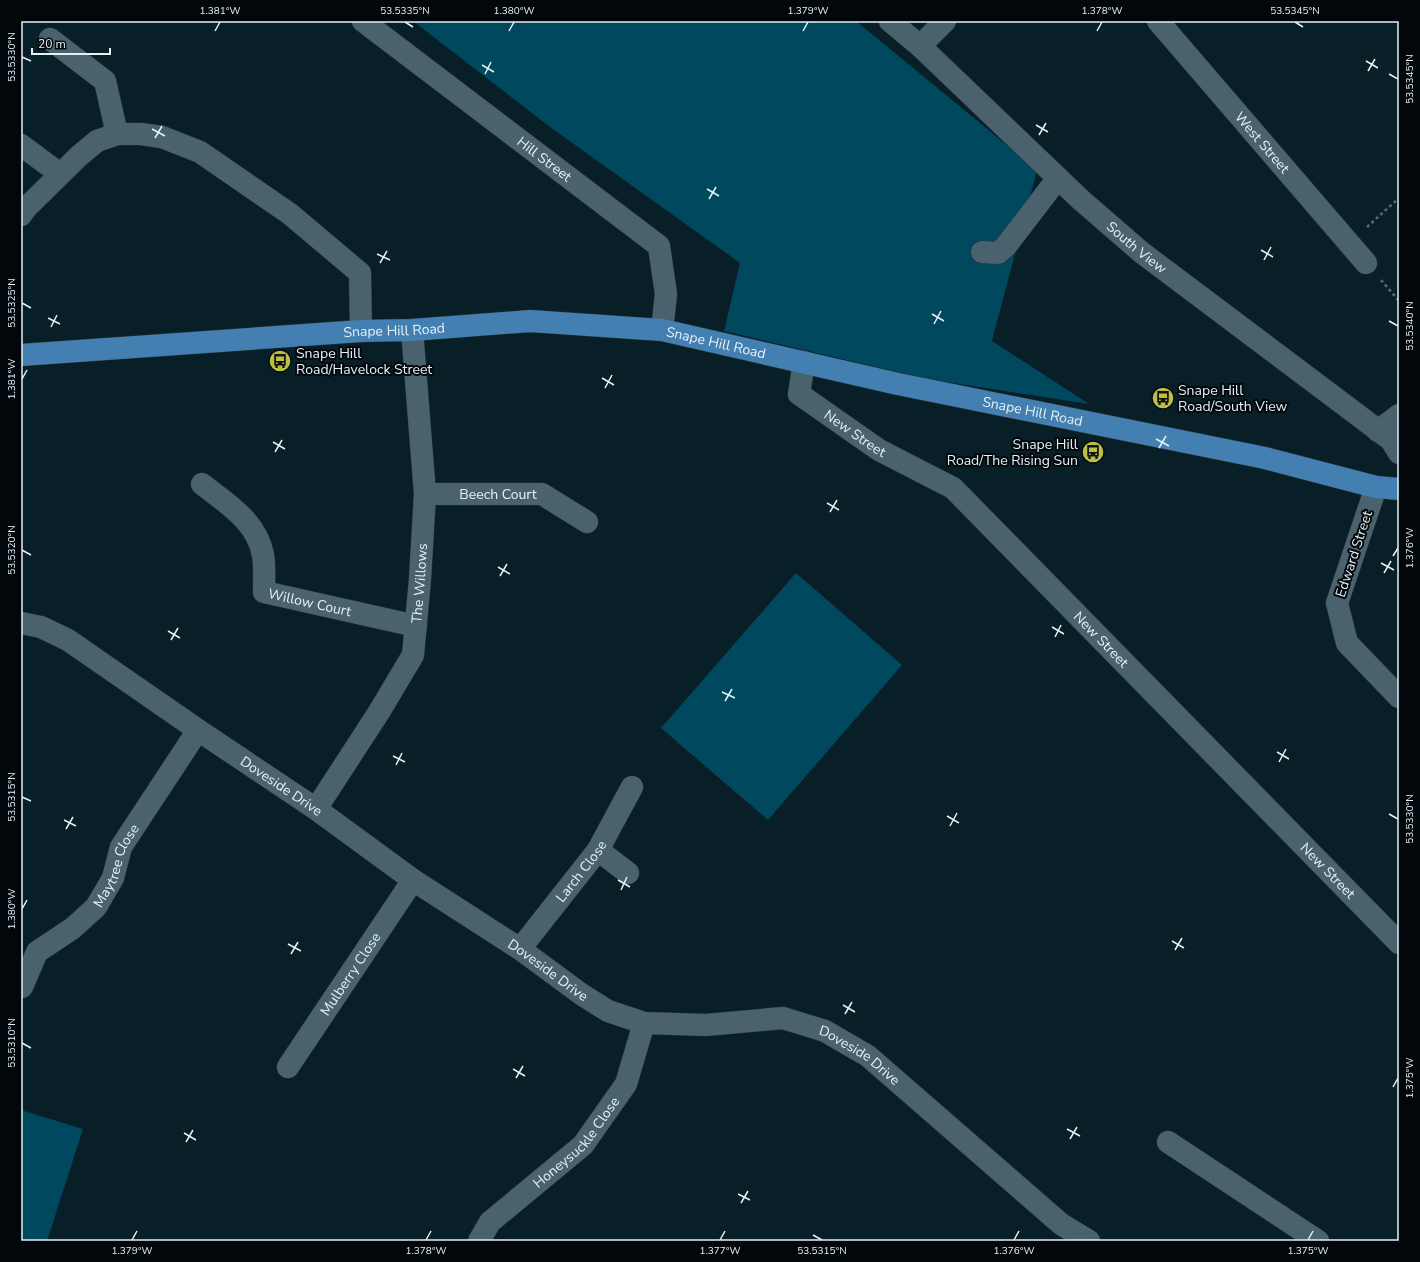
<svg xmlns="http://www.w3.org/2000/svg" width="1420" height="1262" font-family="'Nunito Sans',sans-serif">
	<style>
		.green { fill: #00485e }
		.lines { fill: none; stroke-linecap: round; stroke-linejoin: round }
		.minor-casing { stroke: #2e373e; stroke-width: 23 }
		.major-casing { stroke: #2e373e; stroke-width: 23 }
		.path { stroke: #576b72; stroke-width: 2.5; stroke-dasharray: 3 3; stroke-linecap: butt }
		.minor { stroke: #4a626d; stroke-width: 22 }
		.major { stroke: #437fb1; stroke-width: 22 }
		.ticks { fill: none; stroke: #e4f1f7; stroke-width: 1.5 }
		.labels { text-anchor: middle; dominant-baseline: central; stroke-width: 4; stroke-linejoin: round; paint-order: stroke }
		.street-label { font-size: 14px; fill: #e4f1f7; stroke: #02070b }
		.poi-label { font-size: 14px; fill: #e4f1f7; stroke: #02070b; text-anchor: start }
		.neatline { fill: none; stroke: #e4f1f7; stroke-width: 1.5 }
		.ticks-label { font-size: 10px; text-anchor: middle; fill: #e4f1f7 }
	</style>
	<rect width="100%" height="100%" fill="#081f27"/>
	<g class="green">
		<path d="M 413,21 L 856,21 L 1037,170 L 992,341 L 1089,404 L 927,379 L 724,331 L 740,263 L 550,127 Z"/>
		<path d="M 796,573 L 902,665 L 768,820 L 661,728 Z"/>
		<path d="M 21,1110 L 83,1129 L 47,1241 L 21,1241 Z"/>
	</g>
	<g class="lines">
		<g class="minor-casing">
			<g id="minor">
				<path id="s1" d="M 363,21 L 659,246 L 666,294 L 662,330"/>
				<path id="s2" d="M 890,21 L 920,46 L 1081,200 L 1141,252 L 1391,440 L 1399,453"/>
				<path id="s3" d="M 1158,21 L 1366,263"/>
				<path d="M 50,39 L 105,81 L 117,134"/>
				<path d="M 920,46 L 945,21"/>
				<path d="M 21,145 L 60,174"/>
				<path d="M 21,215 L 26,208 L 79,156 L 97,141 L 117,134 L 141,134 L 162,137 L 200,152 L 290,214 L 360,273 L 361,331"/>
				<path d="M 982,252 L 998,253 L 1006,246 L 1058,178"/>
				<path id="s4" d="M 804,362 L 799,394 L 879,450 L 953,488 L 1399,943"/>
				<path d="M 1378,431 L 1399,415"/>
				<path id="s5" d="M 202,484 C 226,503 257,521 263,555 C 265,566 264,580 264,592 L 416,626"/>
				<path d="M 1376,487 L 1337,603 L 1347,643 L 1399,697"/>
				<path id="s6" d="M 425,494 L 542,494 L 587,522"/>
				<path id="s7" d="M 21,623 L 41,627 L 68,640 L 198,730 L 316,809 L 413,880 L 520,949 L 581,994 L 608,1011 L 644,1023 L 706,1025 L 783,1018 L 825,1031 L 868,1056 L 1061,1224 L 1089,1241"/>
				<path id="s8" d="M 316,809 L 379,712 L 413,655 L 420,579 L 425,494 L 412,330"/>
				<path d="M 598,850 L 628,873"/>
				<path id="s9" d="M 520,949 L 598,850 L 632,787"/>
				<path id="s10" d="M 22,987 L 37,952 L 73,928 L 96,907 L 113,878 L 121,847 L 198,730"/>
				<path id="s11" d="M 288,1067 L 413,880"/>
				<path d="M 1168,1142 L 1318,1241"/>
				<path id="s12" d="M 479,1241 L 490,1222 L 583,1145 L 626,1084 L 644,1023"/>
			</g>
		</g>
		<g class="major-casing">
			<g id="major">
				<path id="s13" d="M 21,355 L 361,331 L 412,330 L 530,321 L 662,330 L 898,384 L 1265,458 L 1376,487 L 1399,489"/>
			</g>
		</g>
		<g class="path">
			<path d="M 1367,227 L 1399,198"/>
			<path d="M 1381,280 L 1399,301"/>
		</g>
		<use href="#minor" class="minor"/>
		<use href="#major" class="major"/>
	</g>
	<path class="ticks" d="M 405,22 L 413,27M 1295,22 L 1303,27M 215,31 L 220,22M 509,31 L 514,22M 803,31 L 808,22M 1097,31 L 1102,22M 22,57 L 31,61M 1366,61 L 1378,68M 482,65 L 494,72M 1368,71 L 1375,59M 485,74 L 491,62M 1389,74 L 1398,79M 1036,125 L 1048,132M 152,129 L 165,136M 1039,135 L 1046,123M 155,138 L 162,126M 707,189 L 719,196M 709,199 L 716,187M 1261,250 L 1273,257M 377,254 L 390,260M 1264,260 L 1271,247M 380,263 L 387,251M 22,303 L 31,308M 932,314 L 944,321M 48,318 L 60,324M 1389,321 L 1398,326M 934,324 L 941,311M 51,327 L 57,315M 602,378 L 614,385M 22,379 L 27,370M 605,388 L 612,375M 1156,439 L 1169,446M 273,442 L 285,449M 1159,448 L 1166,436M 275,452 L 282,440M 827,503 L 839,510M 830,512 L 837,500M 22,550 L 31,555M 1393,556 L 1398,548M 1381,563 L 1394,570M 498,567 L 510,574M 1384,573 L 1391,561M 500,576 L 507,564M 1052,627 L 1064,634M 168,631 L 180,638M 1055,637 L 1061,625M 171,640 L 178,628M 722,692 L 735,698M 725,701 L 732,689M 1277,752 L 1289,759M 393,756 L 405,762M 1279,762 L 1286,749M 396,765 L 402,753M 22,797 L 31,801M 1389,814 L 1398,819M 947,816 L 959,823M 64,820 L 76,826M 950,826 L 957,813M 66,829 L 73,817M 618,880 L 630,887M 621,890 L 627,877M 22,909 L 27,900M 1172,941 L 1184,948M 288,944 L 301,951M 1175,950 L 1182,938M 291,954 L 298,942M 843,1005 L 855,1012M 845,1014 L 852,1002M 22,1043 L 31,1048M 513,1069 L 525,1076M 516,1078 L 523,1066M 1393,1087 L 1398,1078M 1067,1129 L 1080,1136M 184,1133 L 196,1140M 1070,1139 L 1077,1127M 186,1142 L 193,1130M 738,1194 L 750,1200M 741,1203 L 748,1191M 813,1235 L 822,1240M 132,1240 L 137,1231M 426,1240 L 431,1231M 720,1240 L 725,1231M 1014,1240 L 1019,1231M 1308,1240 L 1313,1231"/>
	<defs>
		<g id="bus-disc" transform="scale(1.15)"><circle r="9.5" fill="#bbc044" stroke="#02070b"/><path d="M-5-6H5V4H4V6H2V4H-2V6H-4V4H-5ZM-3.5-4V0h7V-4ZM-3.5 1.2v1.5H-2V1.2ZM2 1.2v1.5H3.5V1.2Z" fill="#111"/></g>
	</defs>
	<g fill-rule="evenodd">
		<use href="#bus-disc" x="280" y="361"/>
		<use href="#bus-disc" x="1163" y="398"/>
		<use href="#bus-disc" x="1093" y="452"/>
	</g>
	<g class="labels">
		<g class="street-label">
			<text stroke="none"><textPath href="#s3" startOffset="160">West Street</textPath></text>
			<text stroke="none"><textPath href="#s1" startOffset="228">Hill Street</textPath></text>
			<text stroke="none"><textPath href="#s2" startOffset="335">South View</textPath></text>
			<text stroke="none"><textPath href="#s13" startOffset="374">Snape Hill Road</textPath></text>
			<text stroke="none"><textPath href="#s13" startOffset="698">Snape Hill Road</textPath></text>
			<text stroke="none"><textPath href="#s13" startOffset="1022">Snape Hill Road</textPath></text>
			<text stroke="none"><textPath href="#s4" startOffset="101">New Street</textPath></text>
			<text stroke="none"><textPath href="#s6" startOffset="73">Beech Court</textPath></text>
			<text transform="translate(1354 554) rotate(-72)">Edward Street</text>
			<text stroke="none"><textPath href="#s8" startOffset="254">The Willows</textPath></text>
			<text stroke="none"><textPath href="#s5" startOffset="180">Willow Court</textPath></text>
			<text stroke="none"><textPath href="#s4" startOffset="425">New Street</textPath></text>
			<text stroke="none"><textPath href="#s7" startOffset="309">Doveside Drive</textPath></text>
			<text stroke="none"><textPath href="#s10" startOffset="159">Maytree Close</textPath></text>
			<text stroke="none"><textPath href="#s9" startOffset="99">Larch Close</textPath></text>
			<text stroke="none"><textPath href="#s4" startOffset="749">New Street</textPath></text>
			<text stroke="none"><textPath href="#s7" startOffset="633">Doveside Drive</textPath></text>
			<text stroke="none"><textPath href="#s11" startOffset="112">Mulberry Close</textPath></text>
			<text stroke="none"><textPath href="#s7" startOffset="969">Doveside Drive</textPath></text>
			<text stroke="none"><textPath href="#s12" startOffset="140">Honeysuckle Close</textPath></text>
		</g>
		<g class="poi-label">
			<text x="296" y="353">Snape Hill<tspan x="296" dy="16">Road/Havelock Street</tspan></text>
			<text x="1178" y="390">Snape Hill<tspan x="1178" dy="16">Road/South View</tspan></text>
			<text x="1078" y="444" text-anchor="end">Snape Hill<tspan x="1078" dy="16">Road/The Rising Sun</tspan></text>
		</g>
	</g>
	<rect width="1420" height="1262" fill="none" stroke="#02070b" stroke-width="44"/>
	<path d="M32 48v6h78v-6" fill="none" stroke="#e4f1f7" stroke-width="2"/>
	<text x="38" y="48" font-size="12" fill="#e4f1f7" stroke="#02070b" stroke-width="3" paint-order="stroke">20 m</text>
	<rect x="22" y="22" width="1376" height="1218" class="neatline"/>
	<g class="ticks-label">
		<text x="220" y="14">1.381°W</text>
		<text x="405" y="14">53.5335°N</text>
		<text x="514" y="14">1.380°W</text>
		<text x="808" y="14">1.379°W</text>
		<text x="1102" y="14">1.378°W</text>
		<text x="1295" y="14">53.5345°N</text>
		<text transform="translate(11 57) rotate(-90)" y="4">53.5330°N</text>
		<text transform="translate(1409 79) rotate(-90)" y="4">53.5345°N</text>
		<text transform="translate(11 303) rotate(-90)" y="4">53.5325°N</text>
		<text transform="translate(1409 326) rotate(-90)" y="4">53.5340°N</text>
		<text transform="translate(11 379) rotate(-90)" y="4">1.381°W</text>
		<text transform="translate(1409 548) rotate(-90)" y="4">1.376°W</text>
		<text transform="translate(11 550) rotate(-90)" y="4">53.5320°N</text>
		<text transform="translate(11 797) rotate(-90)" y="4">53.5315°N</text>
		<text transform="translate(1409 819) rotate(-90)" y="4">53.5330°N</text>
		<text transform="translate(11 909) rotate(-90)" y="4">1.380°W</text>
		<text transform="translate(11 1043) rotate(-90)" y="4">53.5310°N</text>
		<text transform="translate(1409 1078) rotate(-90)" y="4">1.375°W</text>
		<text x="132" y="1254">1.379°W</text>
		<text x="426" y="1254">1.378°W</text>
		<text x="720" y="1254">1.377°W</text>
		<text x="822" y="1254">53.5315°N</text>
		<text x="1014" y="1254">1.376°W</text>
		<text x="1308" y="1254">1.375°W</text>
	</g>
</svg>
